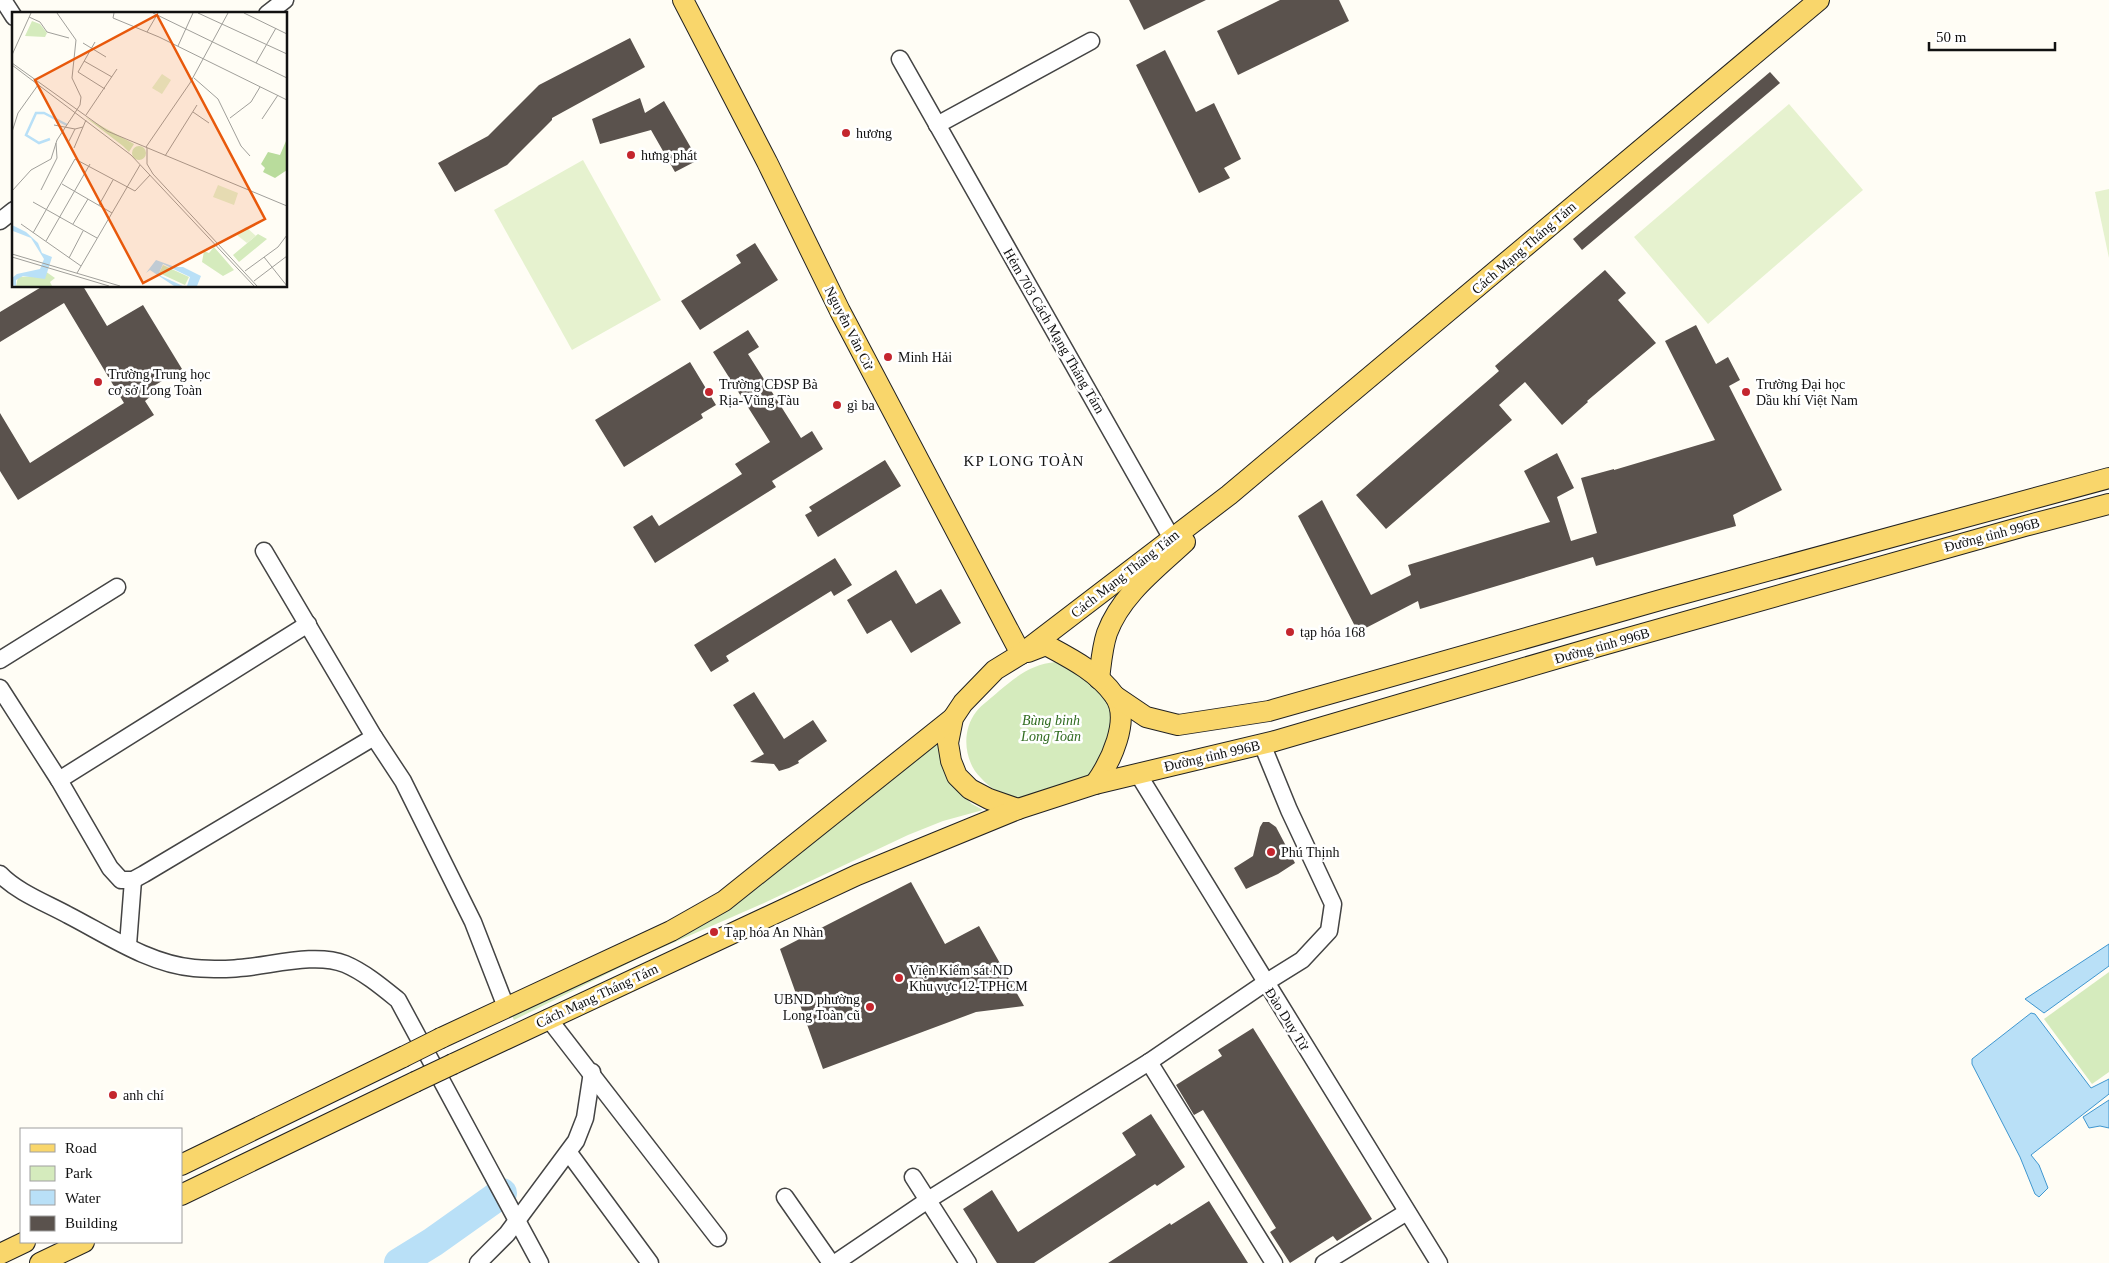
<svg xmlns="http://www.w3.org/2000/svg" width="2109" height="1263" font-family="Georgia,serif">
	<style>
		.green { fill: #d5ebbd }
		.pitch { fill: #e6f2cf }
		.water { fill: #b9e0f7; stroke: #3f96cf }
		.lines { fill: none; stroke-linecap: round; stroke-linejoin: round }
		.river { stroke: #b9e0f7; stroke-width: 30 }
		.building { fill: #5a524d }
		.minor-casing { stroke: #444; stroke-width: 19 }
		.major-casing { stroke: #222; stroke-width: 22 }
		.minor { stroke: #fff; stroke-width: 16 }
		.major { stroke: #f9d66b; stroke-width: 20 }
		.major-bridge-casing { stroke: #222; stroke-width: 22; stroke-linecap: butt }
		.major-bridge { stroke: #f9d66b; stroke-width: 20 }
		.poi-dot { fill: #c4262e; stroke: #fff; stroke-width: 2 }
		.labels { text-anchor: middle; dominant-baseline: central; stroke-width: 5; stroke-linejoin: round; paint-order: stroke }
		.poi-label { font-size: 14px; fill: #111; stroke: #fff; text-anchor: start }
		.street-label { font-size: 14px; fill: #111; stroke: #fff }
		.park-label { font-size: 14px; font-style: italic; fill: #2f6b1f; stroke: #fff }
		.neighbourhood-label { font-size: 15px; letter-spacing: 1px; fill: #111; stroke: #fff }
		.inset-river { fill: none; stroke: #b9e0f7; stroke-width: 2.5 }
		.inset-road { fill: none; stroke: #a09f9a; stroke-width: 1 }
		.view { fill: #e8590c; fill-opacity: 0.15; stroke: #e8590c; stroke-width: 2.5 }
		.inset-edge { fill: none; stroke: #111; stroke-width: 2.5 }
	</style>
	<rect width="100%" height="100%" fill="#fffdf5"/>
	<g class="green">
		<path d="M 1056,662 L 1067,663 L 1109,696 L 1114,735 L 1090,776 C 1077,780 1026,799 1017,798 C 1003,797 990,788 981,778 C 964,762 961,731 976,712 C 982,704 992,698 999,691 C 1017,676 1032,664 1056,662 Z"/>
		<path d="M 941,738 L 958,791 L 972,804 L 983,810 L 943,821 L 908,835 L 764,903 L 643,956 L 514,1020 L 512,1016 L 641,951 Z"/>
		<path d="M 2109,972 L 2109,1072 L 2092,1084 L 2044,1019 Z"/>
	</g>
	<g class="pitch">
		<path d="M 1789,104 L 1863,190 L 1708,324 L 1634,237 Z"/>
		<path d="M 583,160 L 661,300 L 572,350 L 494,210 Z"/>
		<path d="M 2109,189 L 2109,258 L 2095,192 Z"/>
	</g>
	<g class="water">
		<path d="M 2109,944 L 2109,966 L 2044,1013 L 2025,999 Z"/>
		<path d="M 2031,1013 L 2035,1014 L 2038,1018 L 2091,1088 L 2109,1079 L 2109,1094 L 2031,1155 L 2039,1165 L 2048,1188 L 2039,1197 L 2035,1194 L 2020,1157 L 1972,1064 L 1972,1059 Z"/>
		<path d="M 2109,1100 L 2109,1128 L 2100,1126 L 2089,1128 L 2083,1117 Z"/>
	</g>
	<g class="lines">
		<path class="river" d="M 399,1263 L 433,1242 L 502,1193"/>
	</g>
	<g class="building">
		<path d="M 1129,0 L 1206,0 L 1144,30 Z"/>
		<path d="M 1280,0 L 1339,0 L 1349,21 L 1238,75 L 1217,31 Z"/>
		<path d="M 630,38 L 645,67 L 552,118 L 552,120 L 507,165 L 455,192 L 438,163 L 488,136 L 539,85 Z"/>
		<path d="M 1165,50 L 1196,112 L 1214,103 L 1241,159 L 1224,168 L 1230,178 L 1199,193 L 1136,65 Z"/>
		<path d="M 1770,72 L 1780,83 L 1582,250 L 1573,239 Z"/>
		<path d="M 640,98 L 645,113 L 664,101 L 698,160 L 675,172 L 651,130 L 600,144 L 592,119 Z"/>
		<path d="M 755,243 L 778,280 L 700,330 L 681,301 L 741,263 L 736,255 Z"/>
		<path d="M 1605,270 L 1626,293 L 1618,300 L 1656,343 L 1587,401 L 1588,402 L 1562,425 L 1525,382 L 1499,405 L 1512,420 L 1386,529 L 1356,495 L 1499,371 L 1495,366 Z"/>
		<path d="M 43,286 L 83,286 L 107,326 L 143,305 L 182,369 L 147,390 L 151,396 L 145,401 L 154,415 L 18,500 L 0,471 L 0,413 L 30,463 L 124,403 L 64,303 L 0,342 L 0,312 Z"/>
		<path d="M 1696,325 L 1716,364 L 1728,357 L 1740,380 L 1729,386 L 1782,490 L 1733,515 L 1736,526 L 1596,566 L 1593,557 L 1420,609 L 1418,601 L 1358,632 L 1298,516 L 1322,500 L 1371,595 L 1411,575 L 1408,565 L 1550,522 L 1524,471 L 1557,453 L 1574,488 L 1557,497 L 1571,541 L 1597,533 L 1581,478 L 1614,469 L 1614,470 L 1715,440 L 1665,341 Z"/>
		<path d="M 748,330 L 759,347 L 748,354 L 801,438 L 812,431 L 823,449 L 772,481 L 776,487 L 655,563 L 633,527 L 652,515 L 659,526 L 742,474 L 735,464 L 770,442 L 713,352 Z"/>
		<path d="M 690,362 L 716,405 L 701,414 L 703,418 L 624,467 L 595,420 Z"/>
		<path d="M 885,460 L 901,486 L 818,537 L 805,515 L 812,511 L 809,507 Z"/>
		<path d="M 835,558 L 852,585 L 834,596 L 831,591 L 726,656 L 729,661 L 711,672 L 694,645 Z"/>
		<path d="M 896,570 L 916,604 L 941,589 L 961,623 L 911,653 L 891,620 L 867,634 L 847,600 Z"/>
		<path d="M 754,692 L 784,739 L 813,720 L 827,741 L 798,761 L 799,763 L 789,768 L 779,771 L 774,764 L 750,762 L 764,754 L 733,705 Z"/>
		<path d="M 1263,822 L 1269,822 L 1276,827 L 1295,863 L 1278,874 L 1246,889 L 1234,868 L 1253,856 L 1260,827 Z"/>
		<path d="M 911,882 L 945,944 L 979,926 L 1024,1006 L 976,1012 L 823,1069 L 780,949 Z"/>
		<path d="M 1253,1028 L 1372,1219 L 1337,1241 L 1333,1236 L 1290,1263 L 1270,1232 L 1276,1228 L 1203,1110 L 1194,1115 L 1176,1085 L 1222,1056 L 1218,1050 Z"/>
		<path d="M 1151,1114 L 1185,1167 L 1157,1186 L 1155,1184 L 1034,1263 L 997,1263 L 963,1209 L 992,1190 L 1018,1232 L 1136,1155 L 1122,1133 Z"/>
		<path d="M 1209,1201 L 1248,1263 L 1108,1263 L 1170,1223 L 1171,1225 Z"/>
	</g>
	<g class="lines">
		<g class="minor-casing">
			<g id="minor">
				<path d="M 3,0 L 14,17"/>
				<path d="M 267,14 L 285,0"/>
				<path d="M 900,59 L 1171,537"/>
				<path d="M 937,125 L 1091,41"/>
				<path d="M 0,221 L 14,210"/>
				<path d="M 264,551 L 374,737 L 403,781 L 473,922 L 506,1007"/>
				<path d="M 0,660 L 117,587"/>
				<path d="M 0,688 L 59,780 L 110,868 L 121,880 L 133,880 L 144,874 L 374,737"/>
				<path d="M 1138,774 L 1439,1263"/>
				<path d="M 59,780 L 308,624"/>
				<path d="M 0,874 C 17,892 46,903 68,915 C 107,935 149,964 194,968 C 208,969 225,970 239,968 C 270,966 315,952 345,964 C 364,972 382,987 398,1000 L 540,1263"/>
				<path d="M 128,945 L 133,880"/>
				<path d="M 548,1018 L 718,1238"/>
				<path d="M 1149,1062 L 1274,1263"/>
				<path d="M 569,1153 L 650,1263"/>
				<path d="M 913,1177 L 968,1263"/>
				<path d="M 785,1197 L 831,1263"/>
				<path d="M 478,1263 L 507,1234 L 576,1141 L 585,1118 L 592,1072"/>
				<path d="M 835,1263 L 928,1200 L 1149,1062 L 1265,983 L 1302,960 L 1329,931 L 1333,904 L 1289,810 L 1262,744"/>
				<path d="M 1324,1263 L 1407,1212"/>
			</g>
		</g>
		<g class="major-casing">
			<g id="major">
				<path d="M 683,0 L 767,162 L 840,311 L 1021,654"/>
				<path d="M 1028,652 L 1046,645 C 1070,658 1098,672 1114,695 C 1132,719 1110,763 1095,784"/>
				<path d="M 1099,679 C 1101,664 1102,648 1107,633 C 1121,595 1156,569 1185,542"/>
				<path d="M 1115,696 L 1146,717 L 1178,725 L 1269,711 L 1664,599 L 2109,478"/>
				<path d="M 1018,809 L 989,799 L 970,789 L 957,776 L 951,761 L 948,743 L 953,718 L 963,703 L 995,670 L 1021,654 L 1229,495 L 1819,0"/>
				<path d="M 441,1038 L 671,931 L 724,901 L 953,718"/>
				<path d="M 453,1064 L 857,875 L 1018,809 L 1095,784 L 1275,741 L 1596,647 L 2025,526 L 2109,504"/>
				<path d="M 181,1165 L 403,1057"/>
				<path d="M 181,1195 L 415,1082"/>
				<path d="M 0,1254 L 25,1242"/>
				<path d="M 40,1263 L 84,1242"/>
			</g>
		</g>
		<use href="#minor" class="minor"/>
		<use href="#major" class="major"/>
		<g class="major-bridge-casing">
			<g id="major-bridge">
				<path d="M 403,1057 L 441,1038"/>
				<path d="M 415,1082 L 453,1064"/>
			</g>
		</g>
		<use href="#major-bridge" class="major-bridge"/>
	</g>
	<g class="poi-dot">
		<circle cx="846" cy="133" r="5"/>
		<circle cx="631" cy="155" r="5"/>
		<circle cx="888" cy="357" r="5"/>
		<circle cx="98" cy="382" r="5"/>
		<circle cx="709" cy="392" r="5"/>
		<circle cx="1746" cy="392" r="5"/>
		<circle cx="837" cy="405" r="5"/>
		<circle cx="1290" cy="632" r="5"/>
		<circle cx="1271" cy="852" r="5"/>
		<circle cx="714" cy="932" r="5"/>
		<circle cx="899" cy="978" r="5"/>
		<circle cx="870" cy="1007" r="5"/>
		<circle cx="113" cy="1095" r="5"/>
	</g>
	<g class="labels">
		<g class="poi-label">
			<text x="856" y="133">hương</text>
			<text x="641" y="155">hưng phát</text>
			<text x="898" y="357">Minh Hải</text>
			<text x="108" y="374">Trường Trung học<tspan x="108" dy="16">cơ sở Long Toàn</tspan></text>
			<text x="719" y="384">Trường CĐSP Bà<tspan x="719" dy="16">Rịa-Vũng Tàu</tspan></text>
			<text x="1756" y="384">Trường Đại học<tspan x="1756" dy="16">Dầu khí Việt Nam</tspan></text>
			<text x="847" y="405">gì ba</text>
			<text x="1300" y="632">tạp hóa 168</text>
			<text x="1281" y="852">Phú Thịnh</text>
			<text x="724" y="932">Tạp hóa An Nhàn</text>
			<text x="909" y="970">Viện Kiểm sát ND<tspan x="909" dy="16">Khu vực 12-TPHCM</tspan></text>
			<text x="860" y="999" text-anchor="end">UBND phường<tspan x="860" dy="16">Long Toàn cũ</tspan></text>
			<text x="123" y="1095">anh chí</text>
		</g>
		<g class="street-label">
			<text transform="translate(1524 248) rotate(-41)">Cách Mạng Tháng Tám</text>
			<text transform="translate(849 328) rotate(63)">Nguyễn Văn Cừ</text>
			<text transform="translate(1054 331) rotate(60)">Hẻm 703 Cách Mạng Tháng Tám</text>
			<text transform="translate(1992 535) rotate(-15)">Đường tỉnh 996B</text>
			<text transform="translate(1125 574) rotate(-38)">Cách Mạng Tháng Tám</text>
			<text transform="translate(1602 646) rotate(-16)">Đường tỉnh 996B</text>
			<text transform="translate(1212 756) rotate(-13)">Đường tỉnh 996B</text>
			<text transform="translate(597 996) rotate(-25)">Cách Mạng Tháng Tám</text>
			<text transform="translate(1287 1019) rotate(58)">Đào Duy Từ</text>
		</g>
		<g class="park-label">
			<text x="1051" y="720">Bùng binh<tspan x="1051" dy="16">Long Toàn</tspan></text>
		</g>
		<g class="neighbourhood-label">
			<text x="1024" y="461">KP LONG TOÀN</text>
		</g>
	</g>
	<g transform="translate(12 12)">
		<rect width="275" height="275" fill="#fffdf5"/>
		<path d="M 20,9 L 28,12 L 35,21 L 33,25 L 13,24 ZM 73,105 L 122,132 L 117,140 L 111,134 ZM120 141a7 7 0 1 1 14 0a7 7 0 1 1-14 0ZM 246,222 L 255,227 L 227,250 L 221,243 ZM 202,235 L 222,258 L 211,264 L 190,250 L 192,239 L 197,241 ZM 151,253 L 177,265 L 173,273 L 147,261 ZM 33,259 L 43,266 L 38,270 L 40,274 L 4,274 L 6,265 L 24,264 Z" fill="#d5ebbd"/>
		<path d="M 274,129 L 275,158 L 263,166 L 251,160 L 253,156 L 249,152 L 256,140 L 268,143 Z" fill="#b9dc9c"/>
		<path d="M 150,62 L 159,68 L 150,82 L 140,76 ZM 206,173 L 226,181 L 222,193 L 201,185 ZM 234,215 L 244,224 L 235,231 L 225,223 Z" fill="#e6f2cf"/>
		<path d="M 0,213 L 14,220 L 26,231 L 30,241 L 40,245 L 33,267 L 11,264 L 4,268 L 4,274 L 0,273 L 0,266 L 5,262 L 28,257 L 32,247 L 19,226 L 1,219 ZM 144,248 L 163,255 L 171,255 L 189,264 L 185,274 L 175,274 L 178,265 L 151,252 L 147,261 L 149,264 L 171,274 L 162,274 L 138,258 L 134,261 Z" fill="#b9e0f7"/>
		<path class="inset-river" d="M 38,127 L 27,131 L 14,123 L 24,101 L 32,101 L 55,113"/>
		<path class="inset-road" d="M 102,1 L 101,6 L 147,25 L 275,88M 141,1 L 275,66M 186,1 L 275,42M 232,1 L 275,22M 17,5 L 28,10 L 35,20 L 57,26M 135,20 L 146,1M 83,30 L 66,60 L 93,77M 71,31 L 94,45M 166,34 L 181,1M 0,43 L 19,1M 72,49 L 100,65M 0,51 L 95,119 L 275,194M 244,51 L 264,16M 0,53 L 119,143 L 242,274M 182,66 L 206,87 L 229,134 L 238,144M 181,100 L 197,111M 74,103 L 105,57M 218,106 L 239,90 L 248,75M 250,107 L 266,83M 42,113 L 63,117 L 71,115M 0,120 L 6,101 L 26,73M 56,131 L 63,117M 134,135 L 178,71 L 216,1M 62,136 L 74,108M 135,136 L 135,152 L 141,162 L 245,274M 153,144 L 185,93M 50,172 L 100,201M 29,178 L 45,146 L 44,131M 0,179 L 19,158 L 39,147 L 45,128 L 68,93 L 69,85 L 60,66 L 64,28 L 45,1M 21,190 L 85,226M 87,193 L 101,168M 9,212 L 69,254M 61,212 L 76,187M 21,221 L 63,147 L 123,179 L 138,163M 34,229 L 78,152M 0,242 L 108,274M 0,245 L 97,274M 252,245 L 275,274M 57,246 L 71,219M 233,259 L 266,235 L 275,223M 65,261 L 128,153M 242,269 L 275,244"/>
		<path class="view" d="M 145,3 L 253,207 L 131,271 L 23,68 Z"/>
		<rect width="275" height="275" class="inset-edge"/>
	</g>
	<rect x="20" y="1128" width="162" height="115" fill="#ffffff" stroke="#a0a0a0"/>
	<rect x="30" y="1144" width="25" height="8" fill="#f9d66b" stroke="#a0a0a0"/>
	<text x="65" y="1153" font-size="15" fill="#111111">Road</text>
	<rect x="30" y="1166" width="25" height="15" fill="#d5ebbd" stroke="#a0a0a0"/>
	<text x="65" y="1178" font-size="15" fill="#111111">Park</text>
	<rect x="30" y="1190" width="25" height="15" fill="#b9e0f7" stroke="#a0a0a0"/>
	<text x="65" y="1203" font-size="15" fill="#111111">Water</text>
	<rect x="30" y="1216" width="25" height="15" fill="#5a524d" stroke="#a0a0a0"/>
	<text x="65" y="1228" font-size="15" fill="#111111">Building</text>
	<path d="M1929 42v8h126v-8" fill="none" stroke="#111111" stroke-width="2.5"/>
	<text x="1936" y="42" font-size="15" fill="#111111" stroke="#ffffff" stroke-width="4" paint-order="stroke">50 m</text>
</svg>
